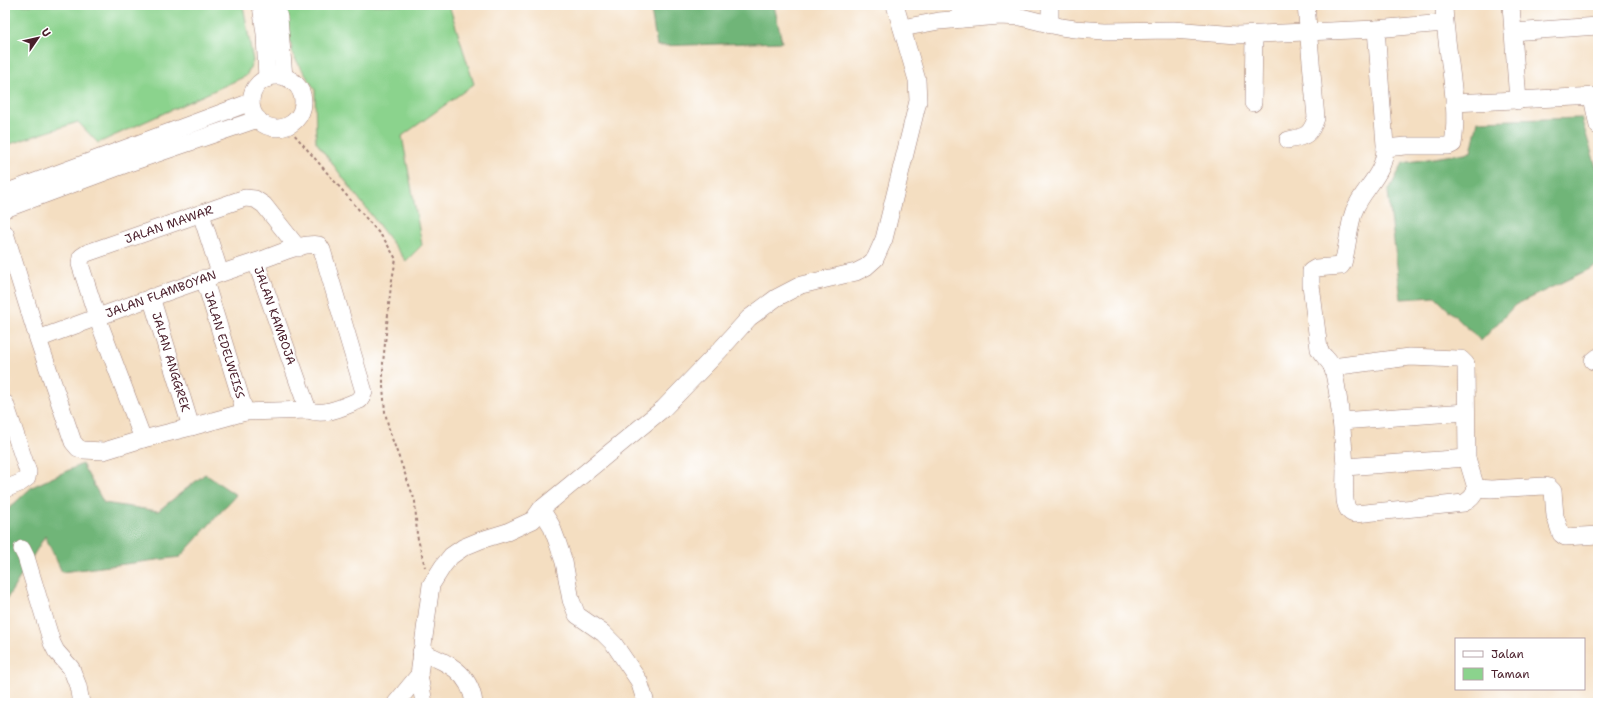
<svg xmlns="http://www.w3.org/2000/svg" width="1603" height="708" font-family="'Shantell Sans',sans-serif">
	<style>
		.green { fill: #8bd38d; stroke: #6a795c }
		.forest { fill: #70b578; stroke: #5d6a52 }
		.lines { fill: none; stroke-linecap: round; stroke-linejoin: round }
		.minor-casing { stroke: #9f7e76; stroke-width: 18 }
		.path { stroke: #9f7e76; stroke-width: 2; stroke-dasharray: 3 3; stroke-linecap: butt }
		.minor { stroke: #fff; stroke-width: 17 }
		.labels { text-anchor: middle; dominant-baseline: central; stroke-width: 3; stroke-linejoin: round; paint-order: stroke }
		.street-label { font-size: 12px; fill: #4a1f2b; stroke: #fff }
	</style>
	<rect width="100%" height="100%" fill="#fff"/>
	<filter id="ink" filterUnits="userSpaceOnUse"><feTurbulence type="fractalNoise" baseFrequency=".025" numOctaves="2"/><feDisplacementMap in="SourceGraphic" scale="8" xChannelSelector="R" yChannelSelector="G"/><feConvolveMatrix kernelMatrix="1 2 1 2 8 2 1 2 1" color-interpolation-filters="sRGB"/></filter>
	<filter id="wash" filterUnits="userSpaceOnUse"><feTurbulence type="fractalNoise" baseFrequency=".012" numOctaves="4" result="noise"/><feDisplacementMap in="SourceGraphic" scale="16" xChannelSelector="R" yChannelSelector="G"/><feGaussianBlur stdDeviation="0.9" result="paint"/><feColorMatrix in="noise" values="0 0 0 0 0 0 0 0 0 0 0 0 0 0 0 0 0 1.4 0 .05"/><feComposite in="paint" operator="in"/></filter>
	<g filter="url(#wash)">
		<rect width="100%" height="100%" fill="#f4dec1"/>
		<g class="green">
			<path d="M 5,5 L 243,5 L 253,61 L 246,76 L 98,143 L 78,122 L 10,144 L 5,129 Z"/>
			<path d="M 283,5 L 449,5 L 474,84 L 402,136 L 422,245 L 406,261 L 316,142 L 315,90 L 293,55 Z"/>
		</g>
		<g class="forest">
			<path d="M 650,5 L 774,5 L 782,42 L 657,46 Z"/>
			<path d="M 1581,118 L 1598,173 L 1598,265 L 1515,305 L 1481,341 L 1435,297 L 1401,299 L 1388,192 L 1403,163 L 1471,152 L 1478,121 Z"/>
			<path d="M 82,464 L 104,503 L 158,511 L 205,474 L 236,495 L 180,557 L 62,572 L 45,536 L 5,602 L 5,512 L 32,487 Z"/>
		</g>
	</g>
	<g filter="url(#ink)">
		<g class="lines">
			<g class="minor-casing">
				<g id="minor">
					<path d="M 261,5 L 265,34 L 267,79"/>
					<path d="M 276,5 L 279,18 L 284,77"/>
					<path d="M 960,5 L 961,19"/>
					<path d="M 1050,5 L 1050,25"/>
					<path d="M 1511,5 L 1518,101"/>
					<path d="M 902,28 L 939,21 L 1000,16 L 1021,17 L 1061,27 L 1075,29 L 1105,31 L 1173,30 L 1237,35 L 1376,29 L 1444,23"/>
					<path d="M 1376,29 L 1385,145 C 1386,175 1364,186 1354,211 C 1348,228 1348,246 1343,263 L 1341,266 L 1316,268 L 1311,271 L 1311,285 L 1319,349 C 1322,356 1331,361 1333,369 C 1340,398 1343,436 1345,466 C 1345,478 1344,489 1345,500 C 1346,507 1348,513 1355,514 L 1464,503 C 1470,500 1475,495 1476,488 L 1491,489 L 1544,486 L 1549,487 L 1553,491 L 1555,516 L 1561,534 L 1565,537 L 1598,535"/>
					<path d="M 1513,32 L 1598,26"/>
					<circle cx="277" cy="102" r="26"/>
					<path d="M 1592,97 L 1598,126"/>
					<path d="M 1253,103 L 1254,35"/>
					<path d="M 1454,103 L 1598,96"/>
					<path d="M 1288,140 C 1305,137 1311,135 1316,118 L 1306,5"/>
					<path d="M 1385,148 L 1406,146 L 1449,146 L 1453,144 C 1460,101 1445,49 1444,5"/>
					<path d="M 5,193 L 251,102"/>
					<path d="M 5,209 L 129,163 L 258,119"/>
					<path d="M 201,214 L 220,273"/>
					<path d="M 5,233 L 38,339 L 73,442 L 78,448 L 83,450 L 104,451 L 143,439 L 191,427 L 245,412 L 308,410 C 325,417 344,406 360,400 L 364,392 L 322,250 L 319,245 C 302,242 274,256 258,261 C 184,285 111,312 38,339"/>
					<path id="s1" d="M 256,262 L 308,410"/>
					<path id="s2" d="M 204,278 L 245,412"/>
					<path id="s3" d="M 151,297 L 191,427"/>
					<path d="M 1593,361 L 1598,357"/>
					<path d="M 1332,367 L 1410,357 L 1457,359 L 1461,359 L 1466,364 L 1467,458 L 1476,488"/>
					<path d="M 5,403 L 28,472 L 27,478 L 20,483 L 5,489"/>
					<path d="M 1341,421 L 1466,412"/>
					<path id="s4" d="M 143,439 L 97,317 L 80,264 L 81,257 L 87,253 L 245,198 L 255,199 L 264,205 L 298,248"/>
					<path d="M 1345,467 L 1467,458"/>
					<path d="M 541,509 L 551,525 L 557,541 L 564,562 L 571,600 L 577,615 L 603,633 L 614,644 L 639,681 L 646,703"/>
					<path d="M 22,549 L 26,557 L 52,643 L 56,651 L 71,668 L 78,686 L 81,703"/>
					<path d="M 421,652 C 447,662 470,672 474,703"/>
					<path d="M 419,675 L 424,703"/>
					<path d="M 396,703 L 419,675 L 431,585 L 443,566 L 451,556 L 464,547 L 481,540 L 507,532 L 533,520 L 541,509 L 664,408 L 720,350 L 749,318 L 776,298 L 801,285 L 856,272 L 866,267 L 875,259 L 884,239 L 918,101 L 917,80 L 895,5"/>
				</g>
			</g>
			<path class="path" d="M 287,126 L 384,239 L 396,259 L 391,285 L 383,363 L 383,386 L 385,412 L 390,433 L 415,501 L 417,535 L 425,567"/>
			<use href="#minor" class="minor"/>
		</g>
	</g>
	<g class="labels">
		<g class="street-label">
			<text stroke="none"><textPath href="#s4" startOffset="287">JALAN MAWAR</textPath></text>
			<text transform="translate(161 294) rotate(-20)">JALAN FLAMBOYAN</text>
			<text stroke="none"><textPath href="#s1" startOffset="57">JALAN KAMBOJA</textPath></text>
			<text stroke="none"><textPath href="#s2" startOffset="70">JALAN EDELWEISS</textPath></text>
			<text stroke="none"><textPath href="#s3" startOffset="68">JALAN ANGGREK</textPath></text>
		</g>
	</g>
	<rect width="1603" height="708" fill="none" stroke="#fff" stroke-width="20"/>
	<rect x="1455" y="638" width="130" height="52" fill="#ffffff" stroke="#b7a5aa"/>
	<rect x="1463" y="651" width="20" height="6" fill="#ffffff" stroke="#b7a5aa"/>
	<text x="1491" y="658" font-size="12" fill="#4a1f2b">Jalan</text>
	<rect x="1463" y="668" width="20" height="12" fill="#8bd38d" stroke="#b7a5aa"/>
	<text x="1491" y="678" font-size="12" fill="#4a1f2b">Taman</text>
	<g transform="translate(38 38) rotate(56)" stroke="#ffffff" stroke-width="3" paint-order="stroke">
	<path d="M0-3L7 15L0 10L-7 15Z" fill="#4a1f2b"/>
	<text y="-6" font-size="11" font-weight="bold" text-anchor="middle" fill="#4a1f2b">U</text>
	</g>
</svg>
